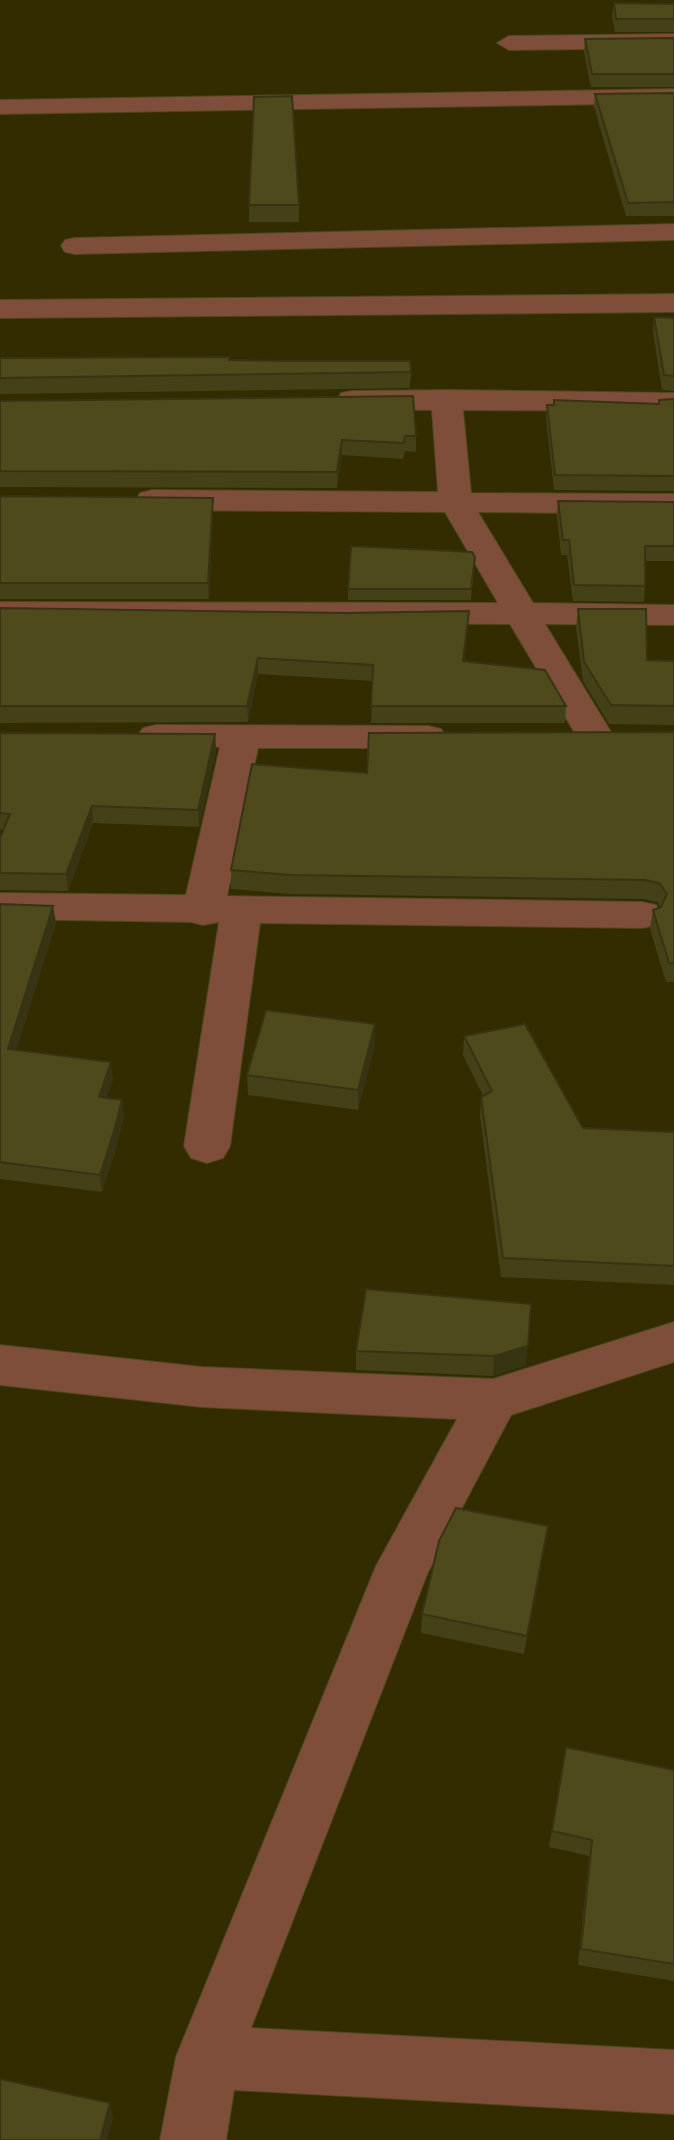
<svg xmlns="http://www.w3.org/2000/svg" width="674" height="2140" font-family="Karla,sans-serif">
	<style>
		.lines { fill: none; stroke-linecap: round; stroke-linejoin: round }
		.minor-casing { stroke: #4d481c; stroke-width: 2 }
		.minor { fill: #7f4e3a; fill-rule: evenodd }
		.wall { fill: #444018 }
		.shaded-wall { fill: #373414 }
		.building { fill: #4f4a1c; stroke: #373414; stroke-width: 2 }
	</style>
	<rect width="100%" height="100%" fill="#322c00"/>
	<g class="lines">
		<g class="minor-casing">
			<g id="minor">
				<path d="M 674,34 L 674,48 L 509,50 L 497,43 L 509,36 Z"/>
				<path d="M 674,89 L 674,103 L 0,114 L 0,100 Z"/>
				<path d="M 674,224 L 674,240 L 75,254 L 65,252 L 61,246 L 65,240 L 75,238 Z"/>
				<path d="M 674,294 L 674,312 L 0,318 L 0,300 Z"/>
				<path d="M 447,390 L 674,393 L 674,411 L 463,410 L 471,493 L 674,494 L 674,514 L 478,512 L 533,603 L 674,605 L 674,625 L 545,624 L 614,737 L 608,745 L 595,748 L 582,745 L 510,624 L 0,622 L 0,602 L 498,603 L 445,512 L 152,510 L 140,507 L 136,500 L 140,493 L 152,490 L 438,492 L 432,410 L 352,409 L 341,407 L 337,400 L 341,393 L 352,391 Z"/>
				<path d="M 156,725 L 428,726 L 441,729 L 447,737 L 441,745 L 428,748 L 258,748 L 227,896 L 642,902 L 656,905 L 662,915 L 656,925 L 642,928 L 260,923 L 230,1146 L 223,1158 L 207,1163 L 191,1158 L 184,1146 L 219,922 L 203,925 L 191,922 L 0,919 L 0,893 L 186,895 L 220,747 L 143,744 L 137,736 L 143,728 Z"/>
				<path d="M 674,1322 L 674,1362 L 511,1415 L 428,1572 L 251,2028 L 674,2050 L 674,2114 L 234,2090 L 226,2140 L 160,2140 L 176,2057 L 376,1566 L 457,1419 L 202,1407 L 0,1385 L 0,1345 L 202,1367 L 493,1379 Z"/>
			</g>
		</g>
		<use href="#minor" class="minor"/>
	</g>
	<g class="wall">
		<path d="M 614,3 L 674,4 L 674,32 L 615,32 L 612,16 Z"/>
		<path d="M 674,37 L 674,87 L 591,87 L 584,52 L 585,39 Z"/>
		<path d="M 674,93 L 674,216 L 626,216 L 594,107 L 595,94 Z"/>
		<rect x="249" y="205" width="50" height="17"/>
		<path d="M 654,317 L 674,318 L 674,391 L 662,390 L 653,332 Z"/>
		<path d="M 0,358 L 229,360 L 411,372 L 410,388 L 0,394 Z"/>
		<path d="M 674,399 L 674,491 L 554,490 L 546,419 L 547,405 L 658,404 L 659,400 Z"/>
		<path d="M 0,401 L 416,436 L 416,452 L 405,451 L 403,459 L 342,455 L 337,488 L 0,487 Z"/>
		<path d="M 0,496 L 213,513 L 209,599 L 0,599 Z"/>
		<path d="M 558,501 L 674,502 L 674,561 L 645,561 L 645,586 L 644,602 L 573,601 L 567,555 L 561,555 L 557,516 Z"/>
		<path d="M 475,557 L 471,600 L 348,600 L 348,589 Z"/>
		<path d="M 0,608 L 468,627 L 464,661 L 566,706 L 565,723 L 371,723 L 372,681 L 258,674 L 248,722 L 0,723 Z"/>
		<path d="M 578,609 L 647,660 L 674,661 L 674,725 L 609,724 L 583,681 L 576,627 Z"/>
		<path d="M 674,732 L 674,982 L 666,982 L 650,929 L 653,910 L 661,908 L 657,902 L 643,899 L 290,894 L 231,889 L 231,870 L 367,773 Z"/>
		<path d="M 0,733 L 215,734 L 216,751 L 199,827 L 93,823 L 68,891 L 0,890 L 0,838 L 3,830 L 0,829 Z"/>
		<path d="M 0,904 L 56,923 L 16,1050 L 113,1079 L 106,1098 L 122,1100 L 124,1117 L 116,1148 L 102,1192 L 0,1179 Z"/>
		<path d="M 375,1024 L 375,1044 L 358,1110 L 248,1095 L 247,1075 Z"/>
		<path d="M 464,1036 L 583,1128 L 674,1132 L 674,1285 L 501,1277 L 480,1116 L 481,1097 L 483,1096 L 463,1055 Z"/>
		<path d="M 366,1289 L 526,1365 L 493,1376 L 356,1370 L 356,1351 Z"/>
		<path d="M 545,1545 L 524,1654 L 421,1633 L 422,1614 Z"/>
		<path d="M 566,1747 L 674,1770 L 674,1981 L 578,1965 L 589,1856 L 549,1847 Z"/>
	</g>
	<g class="shaded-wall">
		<path d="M 342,440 L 342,455 L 337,488 L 337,472 Z"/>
		<path d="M 213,498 L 213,513 L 209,599 L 208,583 Z"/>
		<path d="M 258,658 L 258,674 L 248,722 L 247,706 Z"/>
		<path d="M 215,734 L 216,751 L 199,827 L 198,810 Z"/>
		<path d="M 92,806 L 93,823 L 68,891 L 66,874 Z"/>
		<path d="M 53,906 L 56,923 L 11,1066 L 8,1049 Z"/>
		<path d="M 375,1024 L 375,1044 L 358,1110 L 358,1090 Z"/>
		<path d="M 111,1062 L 113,1079 L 101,1114 L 99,1097 Z"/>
		<path d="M 122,1100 L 124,1117 L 116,1148 L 102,1192 L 100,1175 Z"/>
		<path d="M 528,1346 L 526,1365 L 493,1376 L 494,1356 Z"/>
		<path d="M 548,1526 L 545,1545 L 524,1654 L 527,1636 Z"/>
		<path d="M 110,2103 L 113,2118 L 107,2140 L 100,2140 Z"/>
	</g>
	<g class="building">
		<path d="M 614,3 L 674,4 L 674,19 L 616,19 Z"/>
		<path d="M 674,38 L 674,74 L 592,74 L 585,39 Z"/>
		<path d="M 674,93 L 674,202 L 628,203 L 595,94 Z"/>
		<path d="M 292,96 L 299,205 L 249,205 L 254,97 Z"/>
		<path d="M 654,317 L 674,318 L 674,376 L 664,375 Z"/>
		<path d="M 229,357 L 229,360 L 285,361 L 410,361 L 411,372 L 0,378 L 0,358 Z"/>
		<path d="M 413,396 L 416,436 L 405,436 L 404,443 L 342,440 L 337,472 L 0,471 L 0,401 Z"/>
		<path d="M 674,399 L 674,476 L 555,475 L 547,405 L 554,405 L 554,400 L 659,404 L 659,400 Z"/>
		<path d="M 0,496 L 213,498 L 208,583 L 0,583 Z"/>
		<path d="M 558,501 L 674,502 L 674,546 L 645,546 L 645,586 L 574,585 L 569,540 L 563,540 Z"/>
		<path d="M 351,546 L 472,552 L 475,557 L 471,589 L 348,589 Z"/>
		<path d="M 0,608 L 346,613 L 469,611 L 463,661 L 545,670 L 566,706 L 371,706 L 373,665 L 258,658 L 247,706 L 0,706 Z"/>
		<path d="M 578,609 L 646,609 L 647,660 L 674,661 L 674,706 L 611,705 L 584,662 Z"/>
		<path d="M 674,732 L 674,963 L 669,963 L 653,910 L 661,907 L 667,894 L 659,883 L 645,880 L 290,875 L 231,870 L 252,764 L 367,773 L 369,733 Z"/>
		<path d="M 0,733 L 215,734 L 198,810 L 92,806 L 66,874 L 0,873 L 0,838 L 10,814 L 0,813 Z"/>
		<path d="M 0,904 L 53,906 L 8,1049 L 111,1062 L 99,1097 L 122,1100 L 114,1131 L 100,1175 L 0,1162 Z"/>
		<path d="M 266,1010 L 375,1024 L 358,1090 L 247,1075 Z"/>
		<path d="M 525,1024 L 583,1128 L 674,1132 L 674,1266 L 503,1258 L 481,1097 L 492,1091 L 464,1036 Z"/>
		<path d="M 366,1289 L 531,1304 L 528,1346 L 494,1356 L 356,1351 Z"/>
		<path d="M 456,1508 L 548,1526 L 527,1636 L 422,1614 L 439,1541 Z"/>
		<path d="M 566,1747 L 674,1770 L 674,1964 L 581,1949 L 592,1840 L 552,1831 Z"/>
		<path d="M 0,2079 L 110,2103 L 100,2140 L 0,2140 Z"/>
	</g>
</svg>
